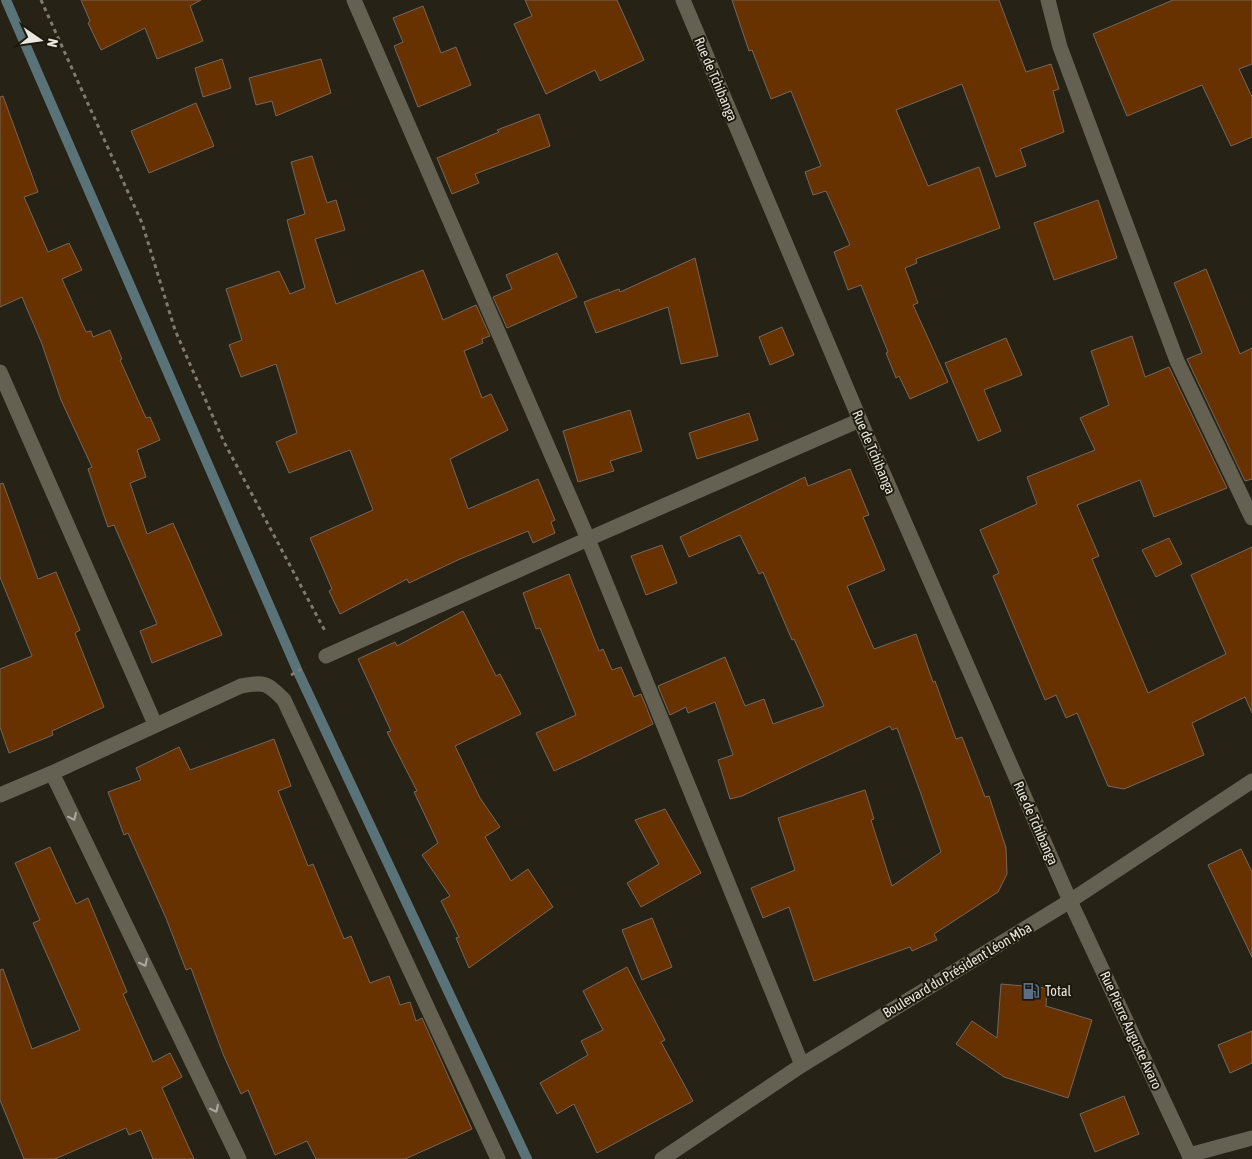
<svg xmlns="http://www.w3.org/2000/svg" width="1252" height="1159" font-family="'Asap Condensed',sans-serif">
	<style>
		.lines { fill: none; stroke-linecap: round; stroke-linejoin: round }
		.stream { stroke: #597379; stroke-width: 10 }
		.building { fill: #683100; stroke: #75675e }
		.path { stroke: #7e7b71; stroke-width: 3; stroke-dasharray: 4 4; stroke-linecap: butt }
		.minor { stroke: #656152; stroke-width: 15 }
		.tertiary { stroke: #656152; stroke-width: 15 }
		.oneway { stroke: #aeaba0 }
		.labels { text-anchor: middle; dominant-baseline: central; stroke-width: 4; stroke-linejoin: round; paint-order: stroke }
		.street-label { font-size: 14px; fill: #eae7df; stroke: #1c190d }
		.poi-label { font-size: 14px; fill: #eae7df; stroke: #1c190d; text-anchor: start }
	</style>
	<rect width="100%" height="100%" fill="#262216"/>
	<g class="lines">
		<path class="stream" d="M 6,0 L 299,674 L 527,1159"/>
	</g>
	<g class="building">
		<path d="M 81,0 L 201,0 L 190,6 L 203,41 L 157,59 L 145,28 L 101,50 L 88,23 L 90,21 Z"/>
		<path d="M 525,0 L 617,0 L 644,60 L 600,81 L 595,70 L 546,94 L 514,24 L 532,16 Z"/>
		<path d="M 732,0 L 999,0 L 1026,72 L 1051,64 L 1059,89 L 1053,91 L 1064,132 L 1020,149 L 1026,166 L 996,177 L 962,84 L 896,110 L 928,186 L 979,167 L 1000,228 L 916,259 L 917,263 L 905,268 L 918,303 L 913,305 L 948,382 L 910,399 L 899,376 L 896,378 L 886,353 L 888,352 L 861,285 L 848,290 L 834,252 L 850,245 L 826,191 L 813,195 L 805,172 L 821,166 L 791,91 L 771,99 L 752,50 L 749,51 Z"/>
		<path d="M 1173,0 L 1252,0 L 1252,64 L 1239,69 L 1252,97 L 1252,137 L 1231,146 L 1202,85 L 1127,116 L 1093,34 Z"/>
		<path d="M 423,6 L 441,53 L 456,47 L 471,85 L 418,107 L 394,46 L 403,42 L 393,18 Z"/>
		<path d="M 222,59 L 231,88 L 203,97 L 195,68 Z"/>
		<path d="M 321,59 L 331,93 L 276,116 L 272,101 L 256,105 L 249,78 Z"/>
		<path d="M 3,96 L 38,192 L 24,197 L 48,252 L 69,243 L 82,270 L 62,279 L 86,332 L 91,331 L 93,337 L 110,330 L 122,359 L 120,360 L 146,418 L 150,417 L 160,440 L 137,450 L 146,477 L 130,483 L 147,534 L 173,523 L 222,635 L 152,663 L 140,631 L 157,624 L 114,525 L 108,527 L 88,469 L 92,467 L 61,400 L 42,344 L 22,297 L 0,307 L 0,97 Z"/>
		<path d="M 196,103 L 214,146 L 149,173 L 131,131 Z"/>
		<path d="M 539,114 L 550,146 L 475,174 L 479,183 L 452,194 L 437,158 L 499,132 L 497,130 Z"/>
		<path d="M 312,156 L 327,203 L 336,200 L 345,230 L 315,239 L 336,304 L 423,270 L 443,320 L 476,305 L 490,336 L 482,339 L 483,343 L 464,351 L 482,398 L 491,394 L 508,430 L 450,459 L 468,509 L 538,479 L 555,520 L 551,522 L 555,533 L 533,543 L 528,531 L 460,559 L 409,583 L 407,579 L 340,614 L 329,591 L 332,589 L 310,538 L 373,510 L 350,450 L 289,473 L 276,442 L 297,433 L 276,364 L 241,377 L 229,345 L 242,340 L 226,289 L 279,271 L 290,294 L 305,288 L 287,220 L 305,214 L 291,162 Z"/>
		<path d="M 1098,200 L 1117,258 L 1054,280 L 1034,223 Z"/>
		<path d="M 557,253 L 577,297 L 507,328 L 493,297 L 512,289 L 506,275 Z"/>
		<path d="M 695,258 L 718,356 L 681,364 L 668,307 L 596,333 L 584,302 L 619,289 L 620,292 Z"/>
		<path d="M 1206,269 L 1240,354 L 1252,348 L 1252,479 L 1245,481 L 1187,359 L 1202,353 L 1174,283 Z"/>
		<path d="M 782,327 L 794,355 L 770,365 L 759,337 Z"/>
		<path d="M 1132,336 L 1145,377 L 1169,367 L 1227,488 L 1154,517 L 1140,480 L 1077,505 L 1099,556 L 1092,559 L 1148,693 L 1226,654 L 1191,575 L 1252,547 L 1252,713 L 1245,697 L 1192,723 L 1204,755 L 1124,789 L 1108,786 L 1077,713 L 1066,718 L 1056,695 L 1045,700 L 993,576 L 999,573 L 980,530 L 1037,504 L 1027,477 L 1095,450 L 1080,418 L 1109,405 L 1091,351 Z"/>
		<path d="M 1006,338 L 1022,375 L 984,390 L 1001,431 L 978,441 L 945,363 Z"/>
		<path d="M 630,410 L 642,451 L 610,461 L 614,471 L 578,482 L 563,431 Z"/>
		<path d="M 749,413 L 758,440 L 697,459 L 689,433 Z"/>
		<path d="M 850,469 L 869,515 L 863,517 L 885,570 L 847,586 L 874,649 L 916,634 L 933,682 L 935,681 L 956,739 L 962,737 L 985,797 L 989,796 L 1006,848 L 1007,874 L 998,892 L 934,934 L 937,940 L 912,951 L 910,947 L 814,981 L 789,907 L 763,918 L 751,888 L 795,870 L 778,818 L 865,790 L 874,819 L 871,820 L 892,886 L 941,852 L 921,794 L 897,728 L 892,730 L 890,726 L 742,796 L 730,799 L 718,760 L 733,755 L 715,702 L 688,713 L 686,707 L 670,715 L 658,686 L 725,657 L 745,706 L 764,699 L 773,724 L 824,706 L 794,639 L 792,640 L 763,572 L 759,574 L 740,535 L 689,557 L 680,537 L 805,477 L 808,486 Z"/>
		<path d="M 3,483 L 38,579 L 56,572 L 80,630 L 75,633 L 104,707 L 52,731 L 53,735 L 9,753 L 0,727 L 0,669 L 32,656 L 0,577 L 0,484 Z"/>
		<path d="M 1169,538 L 1182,564 L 1156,577 L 1142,550 Z"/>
		<path d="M 662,545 L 677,583 L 646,595 L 631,556 Z"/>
		<path d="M 569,574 L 599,651 L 603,649 L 612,670 L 621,667 L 634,697 L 641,694 L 653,724 L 583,758 L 554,771 L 536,733 L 576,715 L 540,628 L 536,629 L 523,593 Z"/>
		<path d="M 463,611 L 496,676 L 500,674 L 521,714 L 455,746 L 480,798 L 500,827 L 485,837 L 511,881 L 528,869 L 553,907 L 469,968 L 456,938 L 459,937 L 441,901 L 450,896 L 422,855 L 438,843 L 414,792 L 417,791 L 387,732 L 391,731 L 358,659 L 395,642 L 397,646 Z"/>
		<path d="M 274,739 L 291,786 L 278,791 L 308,866 L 313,864 L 344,939 L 351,936 L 370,983 L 389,976 L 400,1005 L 410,1002 L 416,1021 L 422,1018 L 472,1129 L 405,1159 L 316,1159 L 307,1141 L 275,1155 L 248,1090 L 241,1094 L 223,1054 L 191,968 L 186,970 L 166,918 L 128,833 L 124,835 L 108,792 L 141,780 L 136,768 L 179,747 L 190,770 Z"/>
		<path d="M 665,809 L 701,873 L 641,907 L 627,883 L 659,864 L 635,820 Z"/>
		<path d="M 50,847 L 76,904 L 88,898 L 127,992 L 123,994 L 153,1062 L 170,1053 L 182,1077 L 162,1088 L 194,1159 L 153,1159 L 141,1130 L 129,1135 L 126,1128 L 55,1159 L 24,1159 L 0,1100 L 0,970 L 3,969 L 32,1049 L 80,1030 L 33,923 L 40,920 L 15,863 Z"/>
		<path d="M 1241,849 L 1252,872 L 1252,957 L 1208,865 Z"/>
		<path d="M 652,918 L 672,967 L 642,980 L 622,930 Z"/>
		<path d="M 627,967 L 665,1040 L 661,1042 L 693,1101 L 597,1153 L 574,1104 L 557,1114 L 540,1083 L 588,1055 L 581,1041 L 603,1030 L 583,991 Z"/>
		<path d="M 1001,984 L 1047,988 L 1046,1006 L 1092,1020 L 1068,1098 L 1004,1077 L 956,1044 L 972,1021 L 997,1038 Z"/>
		<path d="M 1252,1031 L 1252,1063 L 1230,1073 L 1218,1045 Z"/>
		<path d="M 1124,1096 L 1139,1134 L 1095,1152 L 1080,1114 Z"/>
	</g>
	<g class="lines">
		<g class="path">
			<path d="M 41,0 L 142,223 L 175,330 L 224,442 L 325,631"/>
			<path d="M 291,675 L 305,667"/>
		</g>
		<g class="minor">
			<path d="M 354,0 L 588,539 L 802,1065"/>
			<path d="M 1048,0 L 1060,47 L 1177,361 L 1252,518"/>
			<path d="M 0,372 L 155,724"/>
			<path d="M 326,656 L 588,539 L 860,420"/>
			<path d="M 52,773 L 239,1159"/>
			<path d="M 0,795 L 52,773 L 241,686 C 264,682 267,682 284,700 L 498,1159"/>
			<path d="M 1189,1155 L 1252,1138"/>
		</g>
		<g class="tertiary">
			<path d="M 683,0 L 860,420 L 1070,901 L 1191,1159"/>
			<path d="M 662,1159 L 802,1065 L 1070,901 L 1252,781"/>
		</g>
	</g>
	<defs><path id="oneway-chevron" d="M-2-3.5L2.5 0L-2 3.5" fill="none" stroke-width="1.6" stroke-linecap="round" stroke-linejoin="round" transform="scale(1.25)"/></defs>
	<g class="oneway">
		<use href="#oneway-chevron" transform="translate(73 817) rotate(64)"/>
		<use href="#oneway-chevron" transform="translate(144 963) rotate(64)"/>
		<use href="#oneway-chevron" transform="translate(215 1109) rotate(64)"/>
	</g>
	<defs>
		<g id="fuel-bare" transform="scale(1.35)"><path d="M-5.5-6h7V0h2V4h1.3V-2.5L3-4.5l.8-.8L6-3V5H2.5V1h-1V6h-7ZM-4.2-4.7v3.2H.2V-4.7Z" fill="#5c6f8a" stroke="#1c190d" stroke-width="2.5" paint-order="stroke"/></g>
	</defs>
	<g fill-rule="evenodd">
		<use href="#fuel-bare" x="1031" y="991"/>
	</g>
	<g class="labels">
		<g class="street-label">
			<text transform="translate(716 79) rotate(67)">Rue de Tchibanga</text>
			<text transform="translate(874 452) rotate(67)">Rue de Tchibanga</text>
			<text transform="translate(1036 823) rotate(66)">Rue de Tchibanga</text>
			<text transform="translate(957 970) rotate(-31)">Boulevard du Président Léon Mba</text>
			<text transform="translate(1131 1030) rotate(65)">Rue Pierre Auguste Avaro</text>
		</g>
		<g class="poi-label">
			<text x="1045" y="991">Total</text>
		</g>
	</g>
	<g transform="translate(40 40) rotate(103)" stroke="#1c190d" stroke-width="4" paint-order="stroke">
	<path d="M0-4L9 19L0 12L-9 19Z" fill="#eae7df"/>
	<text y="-8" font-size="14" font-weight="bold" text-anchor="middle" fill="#eae7df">N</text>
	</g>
</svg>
